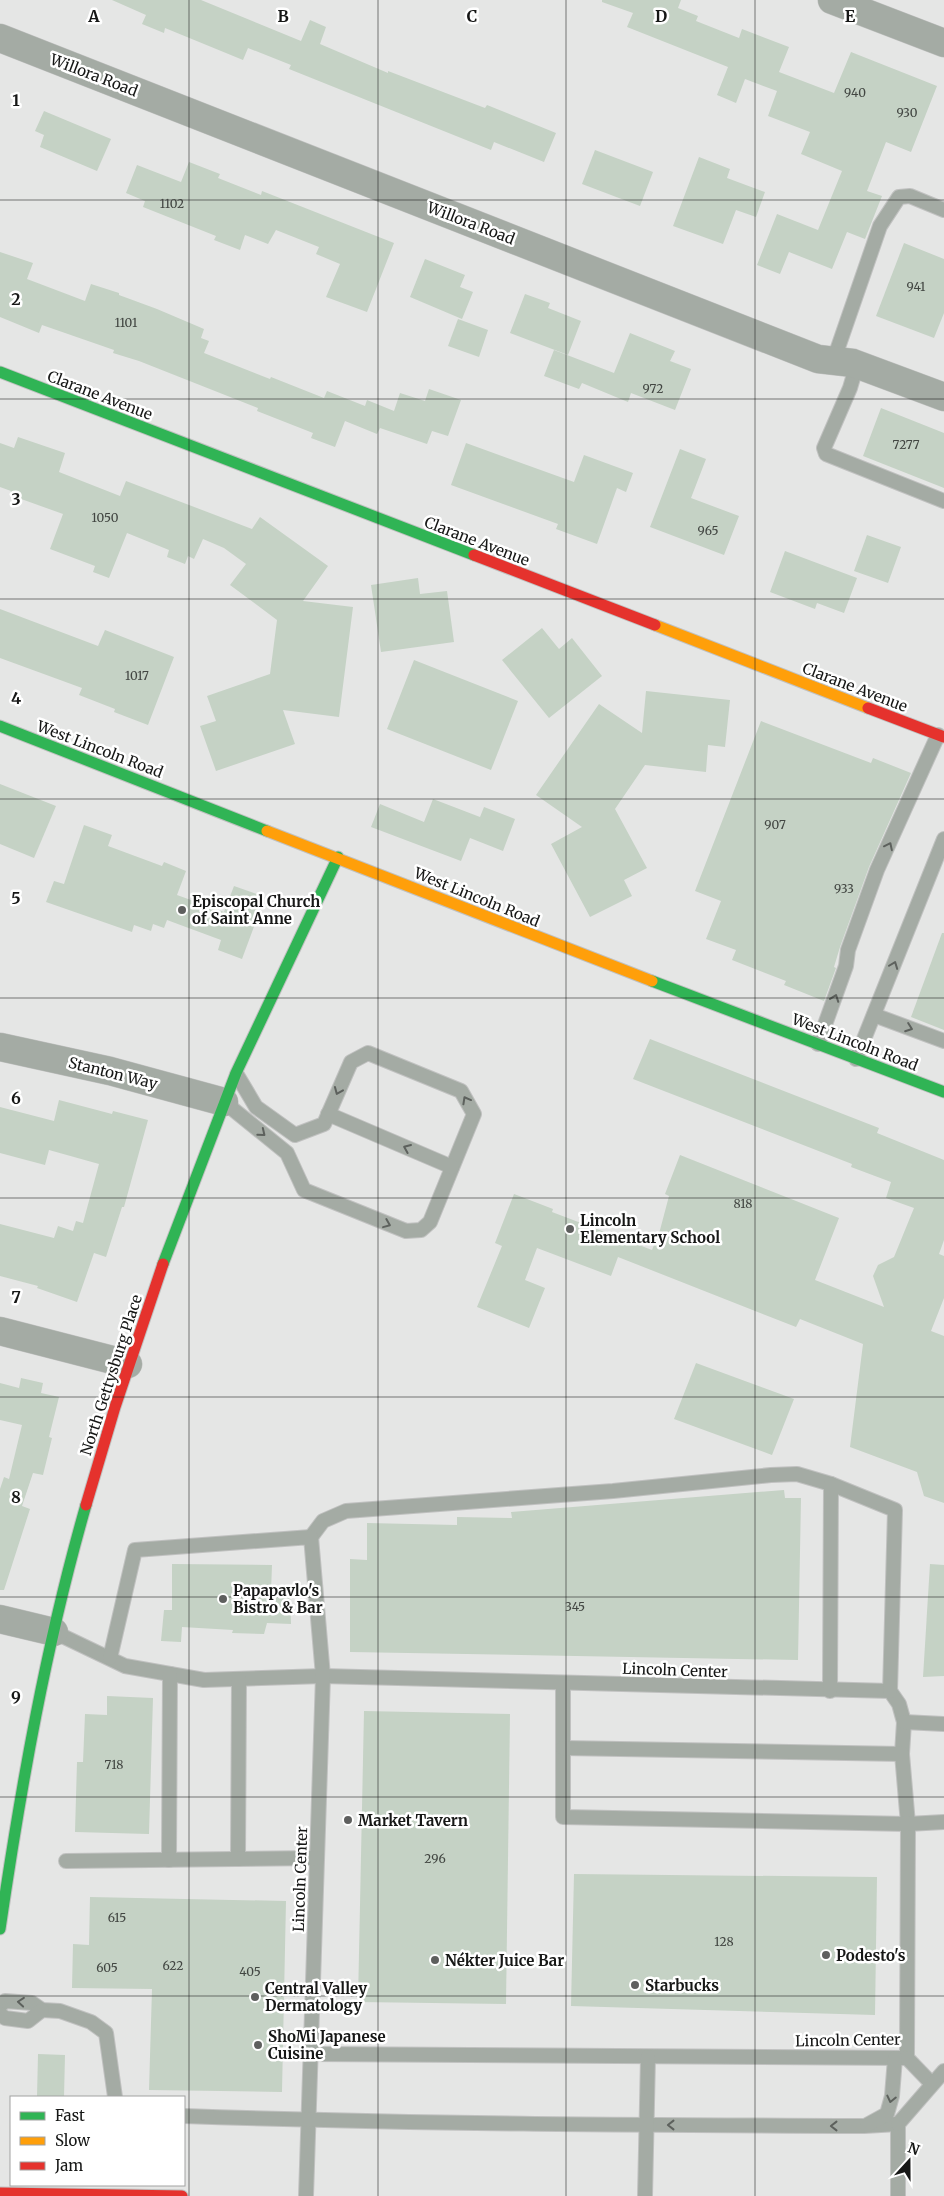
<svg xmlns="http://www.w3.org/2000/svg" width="944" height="2196" font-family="Merriweather,serif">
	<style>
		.building { fill: #c5d2c5 }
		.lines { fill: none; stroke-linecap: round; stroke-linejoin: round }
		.lane-casing { stroke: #c0c1c0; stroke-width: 16 }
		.street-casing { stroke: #c0c1c0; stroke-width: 29 }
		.fast-casing { stroke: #c0c1c0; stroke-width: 13 }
		.slow-casing { stroke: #c0c1c0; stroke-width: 13 }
		.jam-casing { stroke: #c0c1c0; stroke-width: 13 }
		.lane { stroke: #a4aba4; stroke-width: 14 }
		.street { stroke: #a4aba4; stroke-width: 28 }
		.fast { stroke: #30b455; stroke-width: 11 }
		.slow { stroke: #ff9f0a; stroke-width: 11 }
		.jam { stroke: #e5322d; stroke-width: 11 }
		.oneway { stroke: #5d615d }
		.grid { fill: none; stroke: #161716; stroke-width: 1; stroke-opacity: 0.55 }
		.poi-dot { fill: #5e5f5e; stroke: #fff; stroke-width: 2 }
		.labels { text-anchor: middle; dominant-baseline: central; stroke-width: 5; stroke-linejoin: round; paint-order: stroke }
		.number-label { font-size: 12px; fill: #424642 }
		.street-label { font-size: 15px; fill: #161716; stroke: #fff }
		.poi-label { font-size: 15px; font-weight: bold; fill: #161716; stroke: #fff; text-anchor: start }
		.grid-label { font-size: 16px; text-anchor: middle; font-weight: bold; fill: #161716; stroke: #fff; stroke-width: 5; stroke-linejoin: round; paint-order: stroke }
	</style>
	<rect width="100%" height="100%" fill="#e5e6e5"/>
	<g class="building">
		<path d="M 112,0 L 201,0 L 301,41 L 310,20 L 326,27 L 320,44 L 388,73 L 388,71 L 485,108 L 487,105 L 556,133 L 544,162 L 494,142 L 491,150 L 289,69 L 291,65 L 248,48 L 243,60 L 165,28 L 164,33 L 142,24 L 146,15 Z"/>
		<path d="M 602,0 L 681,0 L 678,8 L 698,16 L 696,21 L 739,38 L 742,29 L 789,47 L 779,72 L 834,93 L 851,52 L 937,86 L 911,152 L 886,142 L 867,191 L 882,196 L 865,239 L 847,232 L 832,269 L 789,252 L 780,274 L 757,265 L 777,214 L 818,230 L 842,171 L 801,154 L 810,132 L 768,116 L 777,91 L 745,79 L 736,103 L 717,95 L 728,67 L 627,27 L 633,13 L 602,2 Z"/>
		<path d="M 44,111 L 111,139 L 97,171 L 40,147 L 44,135 L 35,131 Z"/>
		<path d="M 595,150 L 653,172 L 640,206 L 582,184 Z"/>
		<path d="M 699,157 L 730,169 L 727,178 L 765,192 L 756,217 L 736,210 L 723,244 L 673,226 Z"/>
		<path d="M 189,162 L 220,174 L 218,178 L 261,195 L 262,191 L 394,243 L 367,312 L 326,297 L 340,264 L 316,254 L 319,247 L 276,230 L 268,244 L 245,235 L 240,250 L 214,240 L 216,236 L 143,207 L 145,201 L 126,193 L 137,165 L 181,182 Z"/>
		<path d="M 904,243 L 944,259 L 944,313 L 934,338 L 876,316 Z"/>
		<path d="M 0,252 L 33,263 L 27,279 L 85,301 L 91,284 L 119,293 L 119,295 L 157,309 L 204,329 L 201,338 L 209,341 L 204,353 L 270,379 L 271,377 L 324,398 L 327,391 L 365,406 L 367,400 L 394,411 L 400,393 L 425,401 L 429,389 L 461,400 L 448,436 L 432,431 L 427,444 L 380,428 L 377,434 L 345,421 L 335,447 L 311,438 L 313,433 L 257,411 L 258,408 L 139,361 L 113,353 L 114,350 L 42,325 L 39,333 L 0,317 Z"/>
		<path d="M 425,259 L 465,275 L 460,287 L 473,292 L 462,319 L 410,297 Z"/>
		<path d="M 525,294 L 550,303 L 548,308 L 581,321 L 568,355 L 510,333 Z"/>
		<path d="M 458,319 L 488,330 L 479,357 L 448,346 Z"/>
		<path d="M 630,333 L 675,351 L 670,361 L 691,369 L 675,410 L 631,393 L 628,402 L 582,383 L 579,389 L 544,376 L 554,350 L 614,373 Z"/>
		<path d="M 881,408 L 944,433 L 944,488 L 863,456 Z"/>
		<path d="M 18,437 L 65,453 L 59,472 L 120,496 L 126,481 L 252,529 L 260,517 L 328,566 L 303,601 L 353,607 L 339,717 L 283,710 L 295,744 L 216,771 L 200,726 L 216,721 L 207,696 L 270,674 L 277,620 L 230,585 L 246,564 L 224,548 L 203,539 L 194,559 L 188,556 L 185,564 L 167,557 L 169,550 L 127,533 L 109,578 L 93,572 L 95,566 L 50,549 L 63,514 L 10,495 L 11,491 L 0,487 L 0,443 L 14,448 Z"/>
		<path d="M 466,443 L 574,482 L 584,455 L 633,473 L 626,492 L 617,488 L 597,544 L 556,529 L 558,524 L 451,485 Z"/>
		<path d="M 680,449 L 706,459 L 691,498 L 739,516 L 724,555 L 650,527 Z"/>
		<path d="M 867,535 L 901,547 L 888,583 L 854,571 Z"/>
		<path d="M 785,551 L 857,578 L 844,613 L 817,603 L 815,609 L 770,592 Z"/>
		<path d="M 418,578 L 420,594 L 447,591 L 454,642 L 381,652 L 371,585 Z"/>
		<path d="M 0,609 L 98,646 L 105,630 L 174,657 L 148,725 L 114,712 L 115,709 L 79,695 L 82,688 L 0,658 Z"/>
		<path d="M 542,628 L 559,649 L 572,638 L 602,676 L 549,718 L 502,660 Z"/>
		<path d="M 414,660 L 518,701 L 491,770 L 387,729 Z"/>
		<path d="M 646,691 L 730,700 L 725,747 L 708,745 L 706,772 L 645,765 L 615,809 L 647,868 L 624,880 L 632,896 L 590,917 L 551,844 L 582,827 L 536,795 L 599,704 L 642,733 Z"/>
		<path d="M 761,721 L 871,763 L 873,758 L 911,773 L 869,867 L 840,947 L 834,967 L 836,968 L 824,1001 L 784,985 L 786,981 L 732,960 L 736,950 L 706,939 L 721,901 L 695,891 Z"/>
		<path d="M 0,784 L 56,806 L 34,858 L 0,844 Z"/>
		<path d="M 433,799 L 480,817 L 484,807 L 515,819 L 503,851 L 470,838 L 461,861 L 371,827 L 380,804 L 424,822 Z"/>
		<path d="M 84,825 L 112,835 L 108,846 L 162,866 L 164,862 L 186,871 L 177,895 L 224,912 L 234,886 L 265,897 L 242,959 L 218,950 L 221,940 L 167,920 L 164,928 L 153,924 L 151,931 L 134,925 L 132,932 L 46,902 L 54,881 L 64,884 Z"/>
		<path d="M 942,933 L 944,933 L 944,1030 L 911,1017 Z"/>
		<path d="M 650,1039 L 879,1128 L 877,1133 L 944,1160 L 944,1240 L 939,1254 L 944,1256 L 944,1298 L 931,1331 L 944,1336 L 944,1503 L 924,1496 L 917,1472 L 850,1447 L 863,1344 L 800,1319 L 796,1327 L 618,1257 L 611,1276 L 537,1248 L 525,1280 L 545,1288 L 529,1328 L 477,1307 L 502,1246 L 495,1243 L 514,1194 L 553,1209 L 552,1212 L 652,1250 L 660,1230 L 669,1196 L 665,1194 L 680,1155 L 839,1218 L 815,1280 L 884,1307 L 873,1276 L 878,1265 L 894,1257 L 914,1208 L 886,1198 L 891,1182 L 851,1167 L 852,1164 L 633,1079 Z"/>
		<path d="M 59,1100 L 112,1114 L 113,1111 L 148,1120 L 124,1207 L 122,1207 L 106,1257 L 94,1253 L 77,1302 L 37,1288 L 38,1286 L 0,1276 L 0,1224 L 54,1238 L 58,1226 L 73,1231 L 76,1221 L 83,1223 L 99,1164 L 49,1150 L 45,1165 L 0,1153 L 0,1107 L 54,1121 Z"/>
		<path d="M 696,1363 L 794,1399 L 772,1455 L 674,1419 Z"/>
		<path d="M 21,1378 L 43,1383 L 41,1393 L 59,1397 L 49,1437 L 52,1438 L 43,1475 L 33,1473 L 22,1506 L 30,1509 L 4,1590 L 0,1590 L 0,1489 L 4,1477 L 9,1479 L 22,1425 L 0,1420 L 0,1383 L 19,1388 Z"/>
		<path d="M 784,1490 L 785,1498 L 801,1498 L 798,1660 L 350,1652 L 350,1559 L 367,1560 L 367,1523 L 457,1525 L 457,1517 L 512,1518 L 511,1512 Z"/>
		<path d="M 172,1564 L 272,1565 L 271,1592 L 290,1593 L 291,1624 L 267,1623 L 264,1634 L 232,1633 L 233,1630 L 182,1627 L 181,1642 L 161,1641 L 164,1610 L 172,1610 Z"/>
		<path d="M 930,1564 L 944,1565 L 944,1676 L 923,1677 Z"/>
		<path d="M 107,1696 L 153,1698 L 149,1834 L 75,1832 L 77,1762 L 83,1762 L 85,1714 L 107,1715 Z"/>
		<path d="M 364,1711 L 510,1714 L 506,2004 L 358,2002 Z"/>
		<path d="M 574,1874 L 877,1877 L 875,2015 L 571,2006 Z"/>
		<path d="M 90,1897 L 286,1901 L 282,2092 L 149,2090 L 152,1989 L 72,1988 L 73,1944 L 89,1945 Z"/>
		<path d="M 38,2054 L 65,2055 L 64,2097 L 37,2097 Z"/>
	</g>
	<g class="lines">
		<g class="lane-casing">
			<g id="lane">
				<path d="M 833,362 L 880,226 L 899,197 L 910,196 L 944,210"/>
				<path d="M 857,364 L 850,388 L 824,448 L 826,454 L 944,501"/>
				<path d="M 874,1015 L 944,1041"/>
				<path d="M 818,1044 L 846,966 L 848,950 L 877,870 L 938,735"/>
				<path d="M 856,1059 L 944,839"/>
				<path d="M 224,1102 L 287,1153 L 304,1190 L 406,1231 L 421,1230 L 430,1222 L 474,1114 L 461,1091 L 368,1053 L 351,1062 L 324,1124 L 295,1135 L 256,1107 L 237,1075"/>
				<path d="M 328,1114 L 452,1167"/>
				<path d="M 311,1537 L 323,1521 L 346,1511 L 613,1491 L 771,1475 L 797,1474 L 831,1484"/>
				<path d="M 54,1632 L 125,1666 L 204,1680 L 323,1676 L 890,1691 L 899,1704 L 904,1722 L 902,1754 L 908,1824 L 907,2058 L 310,2054"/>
				<path d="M 110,1658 L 135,1550 L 311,1537 L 323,1676 L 306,2196"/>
				<path d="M 563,1683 L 563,1817 L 908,1824 L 944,1822"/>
				<path d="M 830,1691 L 831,1484 L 895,1510 L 890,1691"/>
				<path d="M 904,1722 L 944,1724"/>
				<path d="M 563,1748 L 902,1754"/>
				<path d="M 238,1859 L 239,1679"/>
				<path d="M 169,1860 L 170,1674"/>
				<path d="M 66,1861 L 317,1858"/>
				<path d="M 0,2006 L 5,2001 L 32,2003 L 42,2010 L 60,2011 L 91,2022 L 106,2033 L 115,2097"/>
				<path d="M 0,2014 L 5,2018 L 28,2021 L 42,2010"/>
				<path d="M 907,2058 L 932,2084"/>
				<path d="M 184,2116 C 410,2124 637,2125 864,2126 L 898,2124 L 898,2196"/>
				<path d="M 898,2124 L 944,2071"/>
				<path d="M 867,2125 L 887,2114 L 892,2096 L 895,2058"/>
				<path d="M 645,2196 L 648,2057"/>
			</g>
		</g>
		<g class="street-casing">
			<g id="street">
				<path d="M 832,0 L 944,43"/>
				<path d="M 0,38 L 818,359 L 853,363 L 944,397"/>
				<path d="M 0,1047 L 110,1071 L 224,1102"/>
				<path d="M 0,1331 L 128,1364"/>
				<path d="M 0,1619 L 54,1632"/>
			</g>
		</g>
		<g class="fast-casing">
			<g id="fast">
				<path d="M 0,372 L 474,555"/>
				<path d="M 0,726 L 267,831"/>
				<path d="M 652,981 L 944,1092"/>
				<path d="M 163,1264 L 236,1073 L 338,857"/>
				<path d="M 0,1929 C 21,1786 46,1644 86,1505"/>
			</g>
		</g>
		<g class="slow-casing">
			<g id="slow">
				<path d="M 655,625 L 868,708"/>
				<path d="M 267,831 L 652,981"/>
			</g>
		</g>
		<g class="jam-casing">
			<g id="jam">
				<path d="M 474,555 L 655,625"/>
				<path d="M 868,708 L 944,737"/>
				<path d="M 86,1505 L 115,1407 L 163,1264"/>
				<path d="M 0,2193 L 182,2196"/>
			</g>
		</g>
		<use href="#lane" class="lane"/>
		<use href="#street" class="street"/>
		<use href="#fast" class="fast"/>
		<use href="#slow" class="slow"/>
		<use href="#jam" class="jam"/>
	</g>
	<defs><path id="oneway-chevron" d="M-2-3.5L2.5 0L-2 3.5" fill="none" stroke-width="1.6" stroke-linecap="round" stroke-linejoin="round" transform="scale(1.25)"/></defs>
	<g class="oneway">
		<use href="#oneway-chevron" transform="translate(889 846) rotate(-64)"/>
		<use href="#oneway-chevron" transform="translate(894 965) rotate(-69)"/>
		<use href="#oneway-chevron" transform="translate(835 998) rotate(-70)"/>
		<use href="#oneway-chevron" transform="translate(909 1028) rotate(20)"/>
		<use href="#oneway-chevron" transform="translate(338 1091) rotate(113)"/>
		<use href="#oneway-chevron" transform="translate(466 1100) rotate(-119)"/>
		<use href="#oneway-chevron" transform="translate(262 1133) rotate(39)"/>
		<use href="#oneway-chevron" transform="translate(407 1148) rotate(-157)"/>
		<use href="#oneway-chevron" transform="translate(387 1224) rotate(22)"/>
		<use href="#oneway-chevron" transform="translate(21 2002) rotate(-175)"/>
		<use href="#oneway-chevron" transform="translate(891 2099) rotate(103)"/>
		<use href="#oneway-chevron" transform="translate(671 2125) rotate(-180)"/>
		<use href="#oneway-chevron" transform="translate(834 2126) rotate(-180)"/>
	</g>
	<path class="grid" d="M 189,0 L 189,2196M 378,0 L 378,2196M 566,0 L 566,2196M 755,0 L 755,2196M 0,200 L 944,200M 0,399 L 944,399M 0,599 L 944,599M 0,799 L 944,799M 0,998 L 944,998M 0,1198 L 944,1198M 0,1397 L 944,1397M 0,1597 L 944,1597M 0,1797 L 944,1797M 0,1996 L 944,1996"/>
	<g class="poi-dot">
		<circle cx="182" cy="910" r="5"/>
		<circle cx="570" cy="1229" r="5"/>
		<circle cx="223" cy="1599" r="5"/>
		<circle cx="348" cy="1820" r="5"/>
		<circle cx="826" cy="1955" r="5"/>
		<circle cx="435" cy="1960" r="5"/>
		<circle cx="635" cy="1985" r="5"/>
		<circle cx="255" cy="1997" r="5"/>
		<circle cx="258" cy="2045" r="5"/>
	</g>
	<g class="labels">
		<g class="number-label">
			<text x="855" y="92">940</text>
			<text x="907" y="112">930</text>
			<text x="172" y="203">1102</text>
			<text x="916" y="286">941</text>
			<text x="126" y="322">1101</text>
			<text x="653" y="388">972</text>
			<text x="906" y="444">7277</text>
			<text x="105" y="517">1050</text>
			<text x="708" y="530">965</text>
			<text x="137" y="675">1017</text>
			<text x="775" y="824">907</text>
			<text x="844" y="888">933</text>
			<text x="743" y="1203">818</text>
			<text x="575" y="1606">345</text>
			<text x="114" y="1764">718</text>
			<text x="435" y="1858">296</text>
			<text x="117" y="1917">615</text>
			<text x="724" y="1941">128</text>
			<text x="173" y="1965">622</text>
			<text x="107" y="1967">605</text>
			<text x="250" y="1971">405</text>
		</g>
		<g class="street-label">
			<text transform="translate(94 75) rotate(21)">Willora Road</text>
			<text transform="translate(471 223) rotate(21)">Willora Road</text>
			<text transform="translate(100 395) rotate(21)">Clarane Avenue</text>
			<text transform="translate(477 541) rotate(21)">Clarane Avenue</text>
			<text transform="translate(855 687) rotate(21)">Clarane Avenue</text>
			<text transform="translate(100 749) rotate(21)">West Lincoln Road</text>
			<text transform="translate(477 897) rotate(22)">West Lincoln Road</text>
			<text transform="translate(855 1042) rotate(21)">West Lincoln Road</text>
			<text transform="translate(113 1073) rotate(14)">Stanton Way</text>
			<text transform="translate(111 1375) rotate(-72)">North Gettysburg Place</text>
			<text transform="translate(675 1670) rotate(2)">Lincoln Center</text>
			<text transform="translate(300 1879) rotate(-88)">Lincoln Center</text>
			<text transform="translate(848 2040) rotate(-1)">Lincoln Center</text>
		</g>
		<g class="poi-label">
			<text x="192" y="901">Episcopal Church<tspan x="192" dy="17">of Saint Anne</tspan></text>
			<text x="580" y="1220">Lincoln<tspan x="580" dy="17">Elementary School</tspan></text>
			<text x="233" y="1590">Papapavlo's<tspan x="233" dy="17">Bistro &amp; Bar</tspan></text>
			<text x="358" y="1820">Market Tavern</text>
			<text x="836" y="1955">Podesto's</text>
			<text x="445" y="1960">Nékter Juice Bar</text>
			<text x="645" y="1985">Starbucks</text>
			<text x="265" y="1988">Central Valley<tspan x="265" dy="17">Dermatology</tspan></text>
			<text x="268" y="2036">ShoMi Japanese<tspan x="268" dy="17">Cuisine</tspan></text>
		</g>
	</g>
	<g class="grid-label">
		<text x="94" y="22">A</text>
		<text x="283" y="22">B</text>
		<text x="472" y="22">C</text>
		<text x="661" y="22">D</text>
		<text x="850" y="22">E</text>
		<text x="16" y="106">1</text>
		<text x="16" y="305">2</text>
		<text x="16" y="505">3</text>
		<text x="16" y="704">4</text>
		<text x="16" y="904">5</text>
		<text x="16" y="1104">6</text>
		<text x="16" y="1303">7</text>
		<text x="16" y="1503">8</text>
		<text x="16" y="1703">9</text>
	</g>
	<rect x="10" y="2096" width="175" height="90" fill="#ffffff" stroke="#a2a2a2"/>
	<rect x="20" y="2112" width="25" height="8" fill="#30b455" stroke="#a2a2a2"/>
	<text x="55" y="2121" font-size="15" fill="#161716">Fast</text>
	<rect x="20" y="2137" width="25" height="8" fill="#ff9f0a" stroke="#a2a2a2"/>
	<text x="55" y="2146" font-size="15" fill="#161716">Slow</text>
	<rect x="20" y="2162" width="25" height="8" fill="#e5322d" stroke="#a2a2a2"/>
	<text x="55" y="2171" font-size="15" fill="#161716">Jam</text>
	<g transform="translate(909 2161) rotate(21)" stroke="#ffffff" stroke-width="4" paint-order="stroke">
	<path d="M0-4L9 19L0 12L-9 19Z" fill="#161716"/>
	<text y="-8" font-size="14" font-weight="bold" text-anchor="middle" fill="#161716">N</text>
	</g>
</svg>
